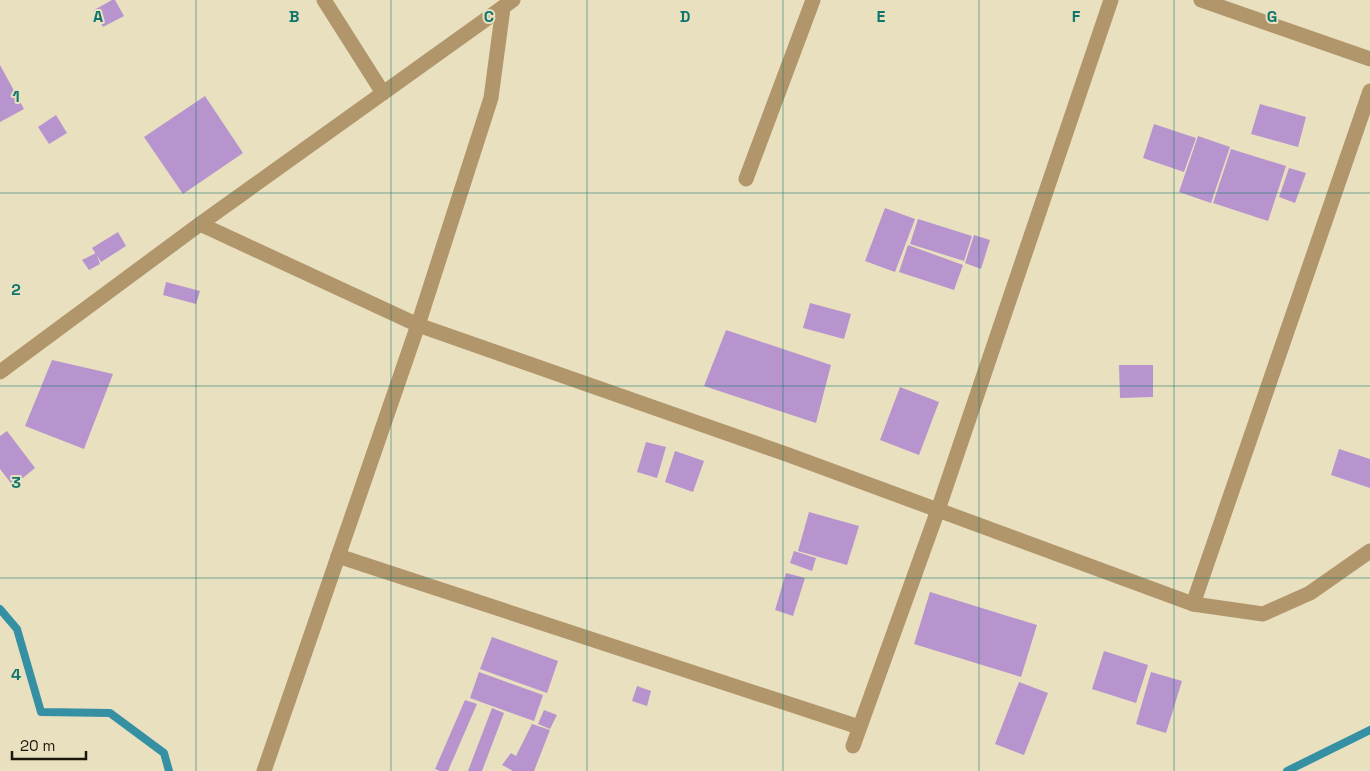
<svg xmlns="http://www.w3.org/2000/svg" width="1370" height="771" font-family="'Space Grotesk',sans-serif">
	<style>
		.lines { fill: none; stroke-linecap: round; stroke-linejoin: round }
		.stream { stroke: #3590a3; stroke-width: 8 }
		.building { fill: #b794cd }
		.minor { stroke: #b1966b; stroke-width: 15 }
		.grid { fill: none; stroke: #0f766e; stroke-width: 1; stroke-opacity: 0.55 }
		.grid-label { font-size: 16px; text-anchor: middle; font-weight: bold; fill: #0f766e; stroke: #e9e0c0; stroke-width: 4; stroke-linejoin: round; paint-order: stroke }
	</style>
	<rect width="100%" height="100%" fill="#e9e0c0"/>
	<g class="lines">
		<g class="stream">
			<path d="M 0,609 L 17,629 L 41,712 L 110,713 L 164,753 L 169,771"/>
			<path d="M 1287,771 L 1370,730"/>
		</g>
	</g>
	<g class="building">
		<path d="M 112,0 L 115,0 L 124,16 L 103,27 L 94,10 Z"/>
		<path d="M 0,65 L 24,109 L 0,122 Z"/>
		<path d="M 205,96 L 243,153 L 183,194 L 144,137 Z"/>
		<path d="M 1260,104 L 1306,117 L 1298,147 L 1251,134 Z"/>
		<path d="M 56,115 L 67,133 L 49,144 L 38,127 Z"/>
		<path d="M 1154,124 L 1196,138 L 1184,172 L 1143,158 Z"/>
		<path d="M 1198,136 L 1230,147 L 1211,203 L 1179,192 Z"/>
		<path d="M 1231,149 L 1286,166 L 1268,221 L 1213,203 Z"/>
		<path d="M 1289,168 L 1306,173 L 1295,203 L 1279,197 Z"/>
		<path d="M 885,208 L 915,219 L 895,272 L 865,261 Z"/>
		<path d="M 918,219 L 972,236 L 964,261 L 910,244 Z"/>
		<path d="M 118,232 L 126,246 L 101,262 L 92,248 Z"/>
		<path d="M 974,235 L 990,240 L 981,269 L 965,263 Z"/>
		<path d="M 908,245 L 963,265 L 954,290 L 899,272 Z"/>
		<path d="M 96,253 L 100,264 L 89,270 L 82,260 Z"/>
		<path d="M 166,282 L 200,291 L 196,304 L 163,295 Z"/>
		<path d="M 810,303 L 851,314 L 844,339 L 803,328 Z"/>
		<path d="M 726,330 L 831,365 L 816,423 L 704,386 Z"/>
		<path d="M 52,360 L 113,374 L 84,449 L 25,426 Z"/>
		<path d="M 1119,365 L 1153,365 L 1153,397 L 1120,398 Z"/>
		<path d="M 900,387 L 939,402 L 919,455 L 880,440 Z"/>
		<path d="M 7,431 L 35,468 L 13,486 L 0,469 L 0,436 Z"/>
		<path d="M 646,442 L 666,447 L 657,478 L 637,472 Z"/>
		<path d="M 1339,449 L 1370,459 L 1370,488 L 1331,475 Z"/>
		<path d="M 675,451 L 704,461 L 693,492 L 665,482 Z"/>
		<path d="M 809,512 L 859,526 L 847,565 L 798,551 Z"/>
		<path d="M 794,551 L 816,558 L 812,571 L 790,563 Z"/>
		<path d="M 786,573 L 805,578 L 793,616 L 775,610 Z"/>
		<path d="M 930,592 L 1037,625 L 1021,677 L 914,644 Z"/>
		<path d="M 492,637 L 558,661 L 547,693 L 480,669 Z"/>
		<path d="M 1104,651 L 1148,665 L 1136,703 L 1092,689 Z"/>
		<path d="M 479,672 L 543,695 L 534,721 L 470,698 Z"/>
		<path d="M 1151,672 L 1182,681 L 1166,733 L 1136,724 Z"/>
		<path d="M 1019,682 L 1048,693 L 1024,755 L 995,744 Z"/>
		<path d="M 637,686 L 651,691 L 647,706 L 632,701 Z"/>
		<path d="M 465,700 L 477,704 L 448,771 L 440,771 L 435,769 Z"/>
		<path d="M 492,708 L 504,713 L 482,771 L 468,771 Z"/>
		<path d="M 544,710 L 557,715 L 550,729 L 538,724 Z"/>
		<path d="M 532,724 L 550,730 L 534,771 L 513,771 L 502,765 L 511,753 L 516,756 Z"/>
	</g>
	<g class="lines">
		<g class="minor">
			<path d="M 324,0 L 383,93"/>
			<path d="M 1201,0 L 1370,59"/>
			<path d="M 746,179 L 813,0"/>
			<path d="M 200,224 L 418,325 L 786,454 L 1193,604 L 1263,614 L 1310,593 L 1370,551"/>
			<path d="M 0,372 L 200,224 L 513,0"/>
			<path d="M 338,556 L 859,727"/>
			<path d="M 1193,604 L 1370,91"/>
			<path d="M 853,746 L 938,510 L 1111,0"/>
			<path d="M 264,771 L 418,325 L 491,98 L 503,8"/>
		</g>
	</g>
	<path class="grid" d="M 196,0 L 196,771M 391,0 L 391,771M 587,0 L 587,771M 783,0 L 783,771M 979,0 L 979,771M 1174,0 L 1174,771M 0,193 L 1370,193M 0,386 L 1370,386M 0,578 L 1370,578"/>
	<g class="grid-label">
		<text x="98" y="22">A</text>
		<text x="294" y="22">B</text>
		<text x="489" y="22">C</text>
		<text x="685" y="22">D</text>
		<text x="881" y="22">E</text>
		<text x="1076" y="22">F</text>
		<text x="1272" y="22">G</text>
		<text x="16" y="102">1</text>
		<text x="16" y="295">2</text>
		<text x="16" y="488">3</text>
		<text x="16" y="680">4</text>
	</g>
	<path d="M12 751v8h74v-8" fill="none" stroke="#1a160b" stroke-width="2.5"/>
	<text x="20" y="751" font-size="15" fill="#1a160b" stroke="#e9e0c0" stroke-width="4" paint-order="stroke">20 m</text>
</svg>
